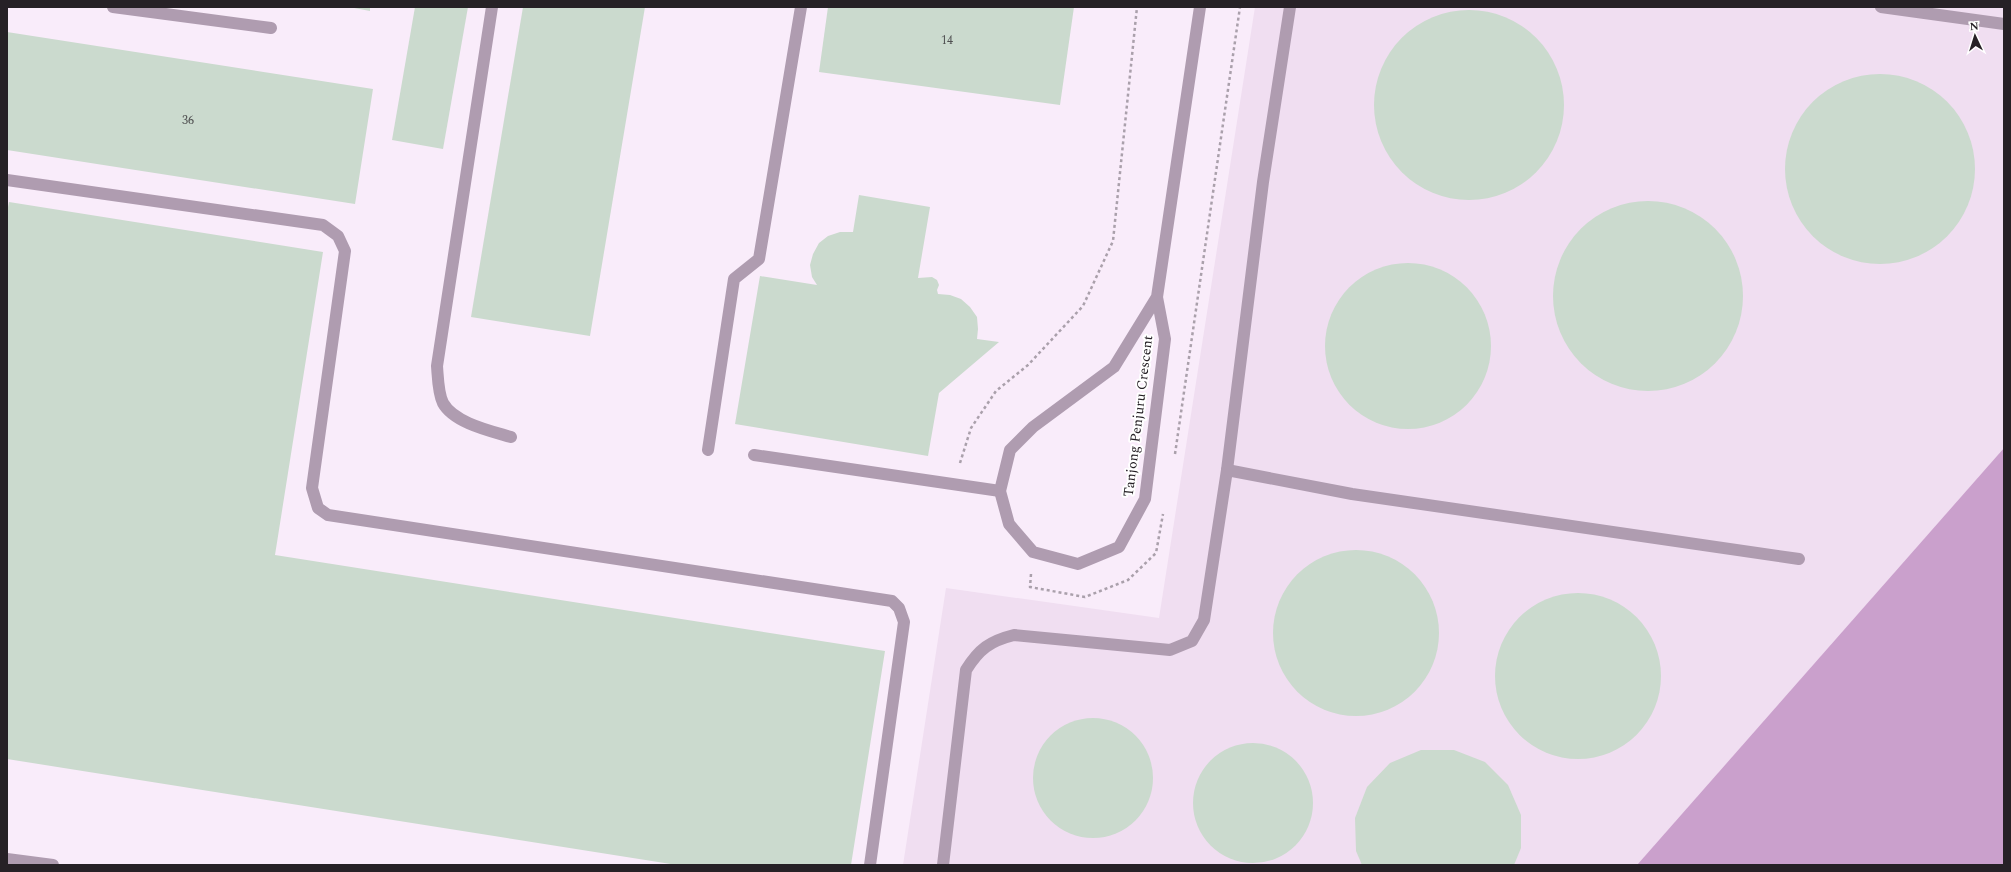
<svg xmlns="http://www.w3.org/2000/svg" width="2011" height="872" font-family="Spectral,serif">
	<style>
		.built { fill: #f0def1 }
		.water { fill: #caa0cc }
		.building { fill: #cbdace }
		.lines { fill: none; stroke-linecap: round; stroke-linejoin: round }
		.path { stroke: #aaa0ab; stroke-width: 2.5; stroke-dasharray: 3 3; stroke-linecap: butt }
		.minor { stroke: #af9cb0; stroke-width: 12 }
		.labels { text-anchor: middle; dominant-baseline: central; stroke-width: 4; stroke-linejoin: round; paint-order: stroke }
		.number-label { font-size: 12px; fill: #4f4f50 }
		.street-label { font-size: 14px; fill: #262126; stroke: #fff }
	</style>
	<rect width="100%" height="100%" fill="#f9ecfa"/>
	<path class="built" d="M 1255,7 L 2004,7 L 2004,448 L 1637,865 L 903,865 L 946,588 L 1159,618 Z"/>
	<path class="water" d="M 2004,448 L 2004,865 L 1637,865 Z"/>
	<g class="building">
		<path d="M 349,7 L 370,7 L 370,11 Z"/>
		<path d="M 415,7 L 468,7 L 443,149 L 392,140 Z"/>
		<path d="M 523,7 L 645,7 L 590,336 L 471,317 Z"/>
		<path d="M 828,7 L 1074,7 L 1060,105 L 819,72 Z"/>
		<circle cx="1469" cy="105" r="95"/>
		<path d="M 7,32 L 373,89 L 355,204 L 7,150 Z"/>
		<circle cx="1880" cy="169" r="95"/>
		<path d="M 859,195 L 930,207 L 918,278 L 932,277 L 937,280 L 939,285 L 937,290 L 938,294 L 950,295 L 961,299 L 970,307 L 977,317 L 978,329 L 977,339 L 999,342 L 939,393 L 928,456 L 735,424 L 760,276 L 817,285 L 812,277 L 810,265 L 813,254 L 819,243 L 828,236 L 840,232 L 853,232 Z"/>
		<circle cx="1648" cy="296" r="95"/>
		<path d="M 9,202 L 323,252 L 275,555 L 885,651 L 851,865 L 677,865 L 7,759 L 7,212 Z"/>
		<circle cx="1408" cy="346" r="83"/>
		<circle cx="1356" cy="633" r="83"/>
		<circle cx="1578" cy="676" r="83"/>
		<circle cx="1093" cy="778" r="60"/>
		<circle cx="1253" cy="803" r="60"/>
		<path d="M 1421,750 L 1454,750 L 1485,762 L 1508,785 L 1521,815 L 1521,848 L 1514,865 L 1362,865 L 1356,851 L 1355,818 L 1367,787 L 1390,763 Z"/>
	</g>
	<g class="lines">
		<g class="path">
			<path d="M 1175,454 L 1240,7"/>
			<path d="M 960,463 L 971,428 L 996,391 L 1028,365 L 1083,306 L 1113,241 L 1137,7"/>
			<path d="M 1031,574 L 1030,587 L 1085,597 L 1128,580 L 1156,553 L 1163,514"/>
		</g>
		<g class="minor">
			<path d="M 113,7 L 271,28"/>
			<path d="M 492,7 L 437,366 C 438,378 438,393 443,403 C 454,423 491,431 511,437"/>
			<path d="M 1881,7 L 2004,24"/>
			<path d="M 7,180 L 323,225 L 338,236 L 345,251 L 312,488 L 318,508 L 328,515 L 892,601 L 899,608 L 904,622 L 870,865"/>
			<path d="M 1157,297 L 1114,367 L 1033,427 L 1010,450 L 1000,491 L 1009,524 L 1033,552 L 1078,564 L 1119,547 L 1145,499 L 1165,339 L 1157,297 L 1200,7"/>
			<path d="M 708,450 L 734,279 L 759,259 L 801,7"/>
			<path d="M 754,455 L 1000,491"/>
			<path d="M 1227,470 L 1352,494 L 1799,559"/>
			<path d="M 7,859 L 53,865"/>
			<path d="M 943,865 L 966,670 C 979,649 990,641 1014,635 L 1170,650 L 1192,641 L 1204,620 L 1227,470 L 1263,182 L 1290,7"/>
		</g>
	</g>
	<g class="labels">
		<g class="number-label">
			<text x="947" y="40">14</text>
			<text x="188" y="120">36</text>
		</g>
		<g class="street-label">
			<text transform="translate(1138 416) rotate(-83)">Tanjong Penjuru Crescent</text>
		</g>
	</g>
	<rect width="2011" height="872" fill="none" stroke="#262126" stroke-width="16"/>
	<g transform="translate(1975 36) rotate(356)" stroke="#ffffff" stroke-width="3" paint-order="stroke">
	<path d="M0-3L7 15L0 10L-7 15Z" fill="#262126"/>
	<text y="-6" font-size="11" font-weight="bold" text-anchor="middle" fill="#262126">N</text>
	</g>
</svg>
